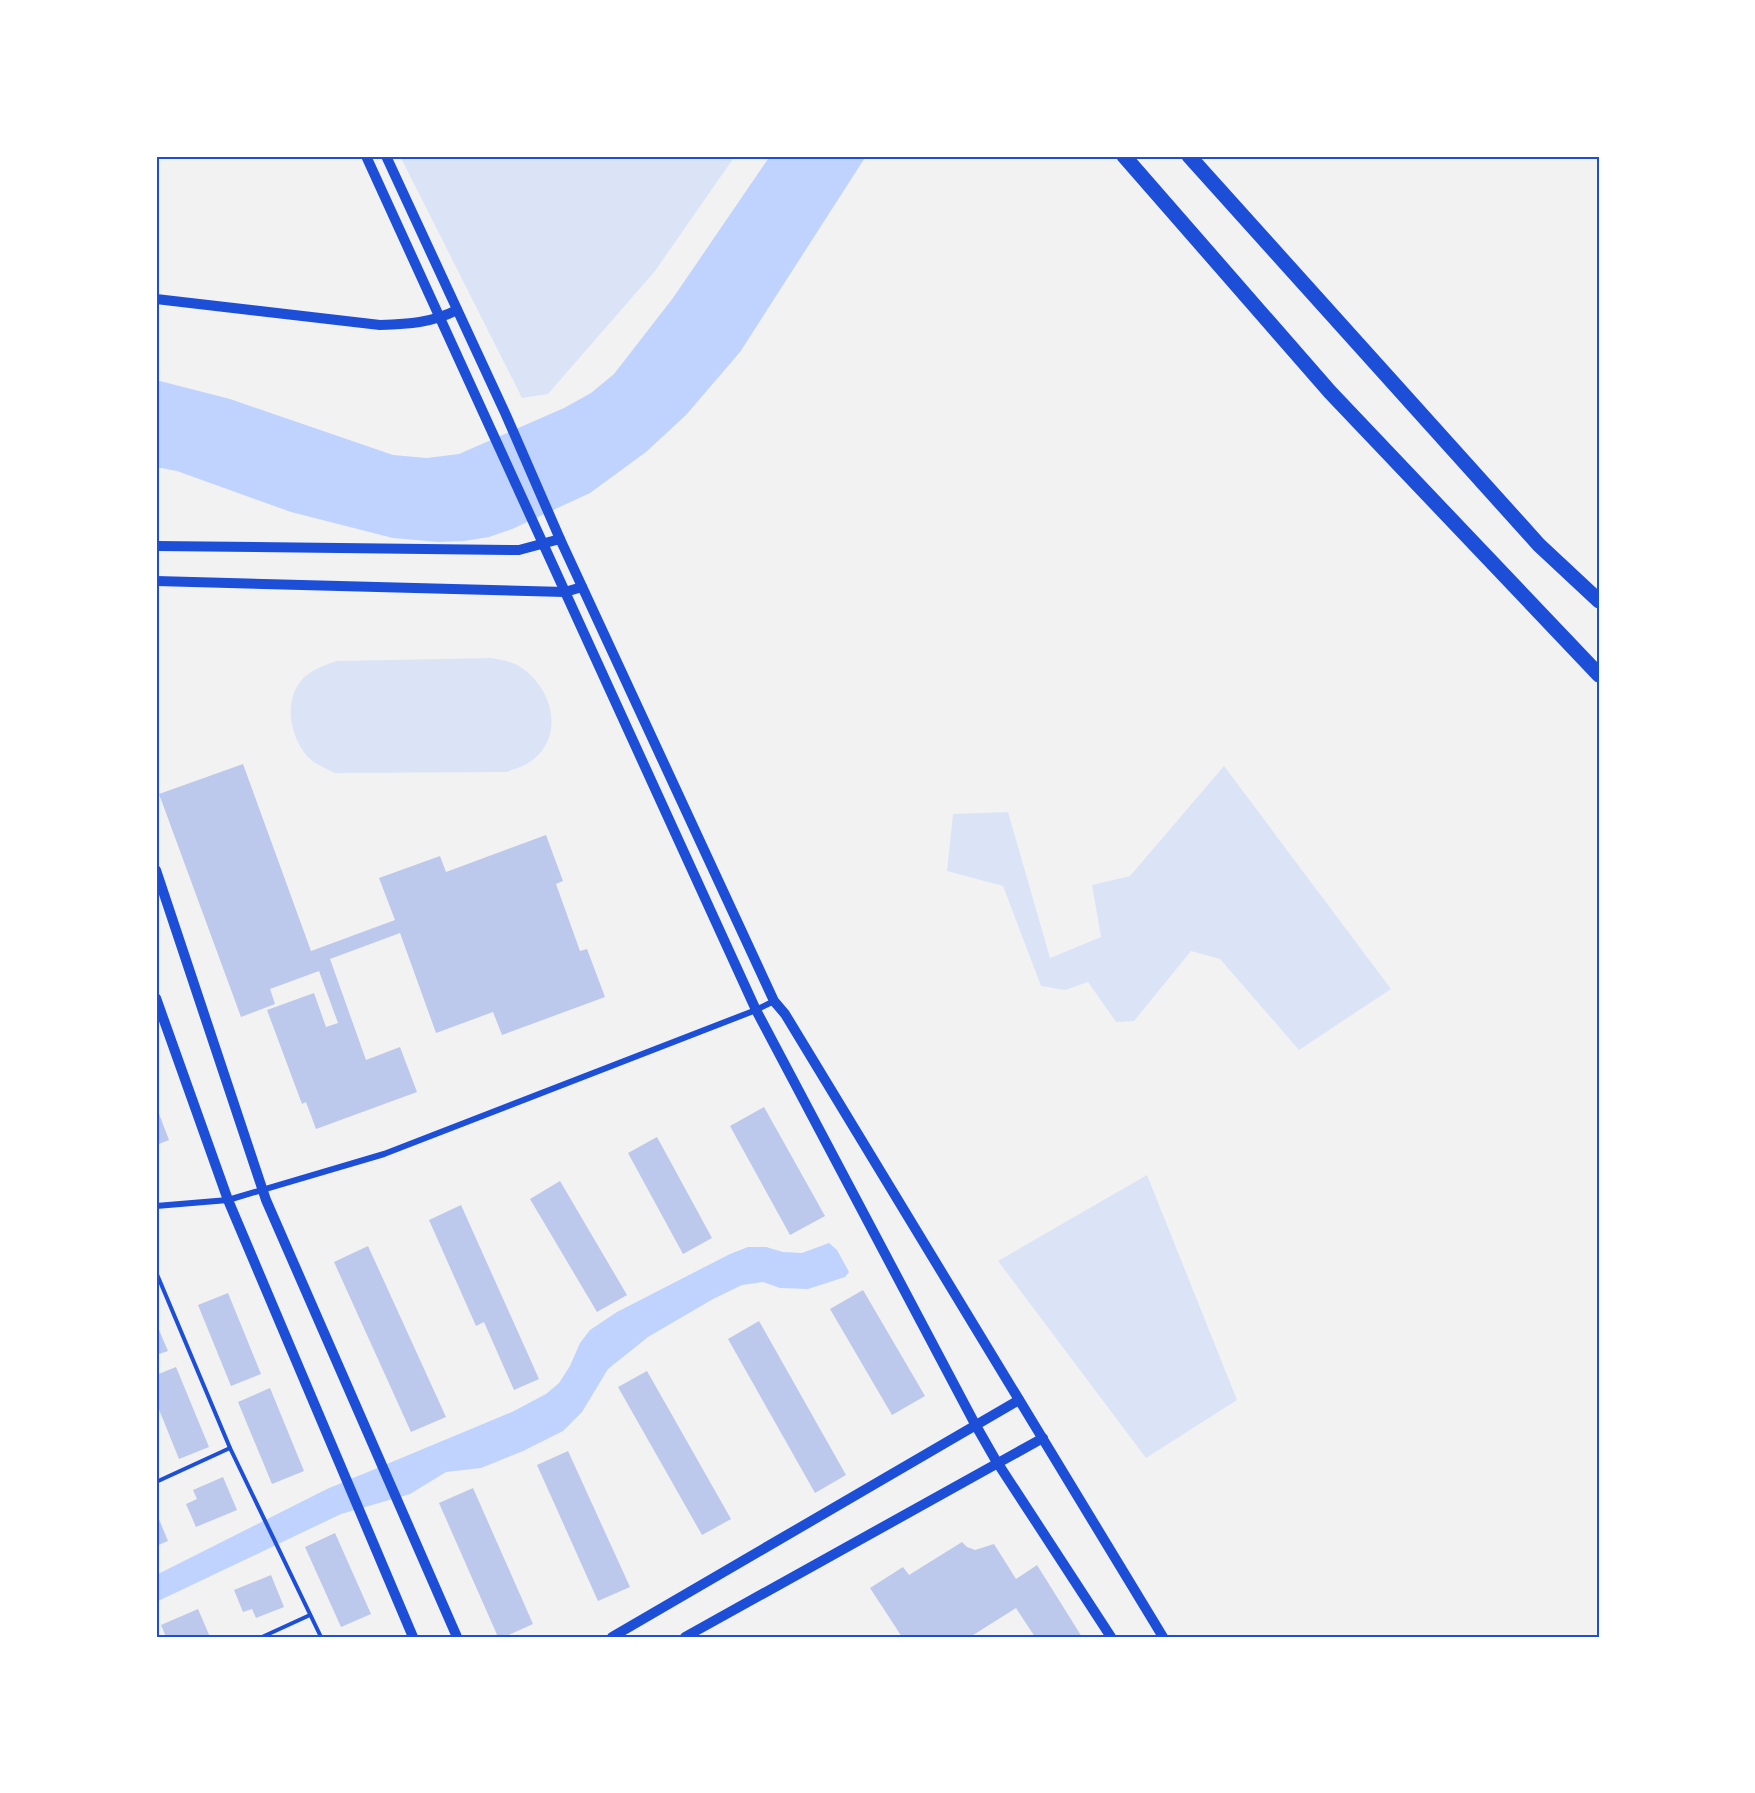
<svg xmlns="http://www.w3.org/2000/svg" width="1755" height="1793" font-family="'Golos Text',sans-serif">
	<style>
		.green { fill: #dbe4f7 }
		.water { fill: #bfd3fe }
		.building { fill: #bdc9ec }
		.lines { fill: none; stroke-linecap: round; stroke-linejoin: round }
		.service { stroke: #1d4ed8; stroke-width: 4 }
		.minor { stroke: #1d4ed8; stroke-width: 6 }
		.tertiary { stroke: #1d4ed8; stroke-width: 10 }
		.motorway { stroke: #1d4ed8; stroke-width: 15 }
		.neatline { fill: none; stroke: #1d4ed8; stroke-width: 2 }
	</style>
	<rect width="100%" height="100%" fill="#f2f2f2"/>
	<g class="green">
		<path d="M 400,156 L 735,156 L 655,271 L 548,394 L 522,398 Z"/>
		<path d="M 491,658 C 501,660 513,661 522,668 C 555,691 566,742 525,765 C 520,768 513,769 507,772 L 335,773 C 325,768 314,764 307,756 C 290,736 284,703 300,682 C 308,671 324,665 337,661 Z"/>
		<path d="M 1224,766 L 1391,989 L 1299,1050 L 1220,959 L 1191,951 L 1134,1021 L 1116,1022 L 1088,982 L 1065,990 L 1041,986 L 1003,886 L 947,871 L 953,814 L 1008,812 L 1050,958 L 1101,937 L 1092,885 L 1130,876 Z"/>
		<path d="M 1147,1175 L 1237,1400 L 1146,1458 L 998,1261 Z"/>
	</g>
	<g class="water">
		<path d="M 770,156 L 866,156 L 740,352 L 686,415 L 646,452 L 590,493 L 512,529 L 489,537 L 464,541 L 439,542 L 393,538 L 291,512 L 177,471 L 156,467 L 156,380 L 230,399 L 393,455 L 427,458 L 459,454 L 564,408 L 591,393 L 614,374 L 673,298 Z"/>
		<path d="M 829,1243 L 837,1250 L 849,1272 L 845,1277 L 808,1289 L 780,1288 L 763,1282 L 742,1285 L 713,1299 L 648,1337 L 608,1369 L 582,1412 L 563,1431 L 523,1451 L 481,1468 L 446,1472 L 410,1494 L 341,1514 L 156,1602 L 156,1575 L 327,1489 L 512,1412 L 546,1394 L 559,1383 L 570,1366 L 580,1343 L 590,1330 L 617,1312 L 730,1254 L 748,1247 L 766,1247 L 783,1252 L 802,1253 Z"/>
	</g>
	<g class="building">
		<path d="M 243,764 L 311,951 L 395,920 L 379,878 L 440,856 L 446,872 L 546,835 L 563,881 L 556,884 L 580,951 L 587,949 L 605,997 L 502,1035 L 493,1012 L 436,1033 L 400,933 L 330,959 L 366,1060 L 400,1047 L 417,1092 L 316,1129 L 306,1102 L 302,1104 L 267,1010 L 314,993 L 326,1027 L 338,1023 L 319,971 L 270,989 L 275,1004 L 241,1017 L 159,794 Z"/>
		<path d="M 156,1106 L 169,1140 L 156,1145 Z"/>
		<path d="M 764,1107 L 825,1216 L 790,1235 L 730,1126 Z"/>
		<path d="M 657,1137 L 712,1238 L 683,1254 L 628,1153 Z"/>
		<path d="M 560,1181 L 627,1295 L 597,1312 L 530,1199 Z"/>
		<path d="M 461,1205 L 539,1379 L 514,1390 L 484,1322 L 476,1326 L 429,1220 Z"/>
		<path d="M 368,1246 L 446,1417 L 411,1432 L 334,1262 Z"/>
		<path d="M 863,1290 L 925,1396 L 892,1415 L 830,1309 Z"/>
		<path d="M 228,1293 L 261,1374 L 231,1386 L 198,1305 Z"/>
		<path d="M 759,1321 L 846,1475 L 815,1493 L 728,1339 Z"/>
		<path d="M 156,1323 L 168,1351 L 156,1355 Z"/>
		<path d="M 176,1367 L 209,1447 L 179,1459 L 156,1402 L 156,1375 Z"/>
		<path d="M 647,1371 L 731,1519 L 702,1535 L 618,1387 Z"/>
		<path d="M 270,1388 L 304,1471 L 272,1484 L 238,1402 Z"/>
		<path d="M 568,1451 L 630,1587 L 598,1601 L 537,1465 Z"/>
		<path d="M 223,1477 L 237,1510 L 196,1527 L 186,1504 L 197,1499 L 193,1490 Z"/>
		<path d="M 473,1488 L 533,1624 L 504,1637 L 498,1637 L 439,1503 Z"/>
		<path d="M 156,1512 L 168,1541 L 156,1546 Z"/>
		<path d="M 335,1533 L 371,1614 L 341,1627 L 305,1547 Z"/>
		<path d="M 962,1542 L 967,1547 L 975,1550 L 994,1544 L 1016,1579 L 1037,1565 L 1082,1637 L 1035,1637 L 1016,1608 L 970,1637 L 902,1637 L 870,1588 L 903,1567 L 909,1575 Z"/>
		<path d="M 271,1575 L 284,1607 L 256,1618 L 252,1609 L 243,1612 L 234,1590 Z"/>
		<path d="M 198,1609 L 210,1637 L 166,1637 L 161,1625 Z"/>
	</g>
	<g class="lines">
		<g class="service">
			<path d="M 156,1272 L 230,1448 L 321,1637"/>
			<path d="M 156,1482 L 230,1448"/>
			<path d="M 262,1637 L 310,1615"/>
		</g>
		<path class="minor" d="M 156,1206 L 228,1200 L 384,1154 L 756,1010 L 774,1001"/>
		<g class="tertiary">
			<path d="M 366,156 L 756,1010 L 975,1424 L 995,1459 L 1111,1637"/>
			<path d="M 386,156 L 506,415 L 560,539 L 774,1001 L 785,1014 L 1163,1637"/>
			<path d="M 156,299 L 380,325 C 409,324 431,323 457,310"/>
			<path d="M 156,546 L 519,550 L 560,539"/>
			<path d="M 156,581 L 565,592 L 582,587"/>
			<path d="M 156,870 L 266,1200 L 457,1637"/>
			<path d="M 156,998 L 228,1200 L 413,1637"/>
			<path d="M 612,1637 L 1019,1400"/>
			<path d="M 685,1637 L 1043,1438"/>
		</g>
		<g class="motorway">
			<path d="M 1124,156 L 1330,392 L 1599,675"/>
			<path d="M 1189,156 L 1539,545 L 1599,601"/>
		</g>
	</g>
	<rect width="1755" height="1793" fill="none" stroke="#ffffff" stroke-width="315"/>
	<rect x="158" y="158" width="1440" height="1478" class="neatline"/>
</svg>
